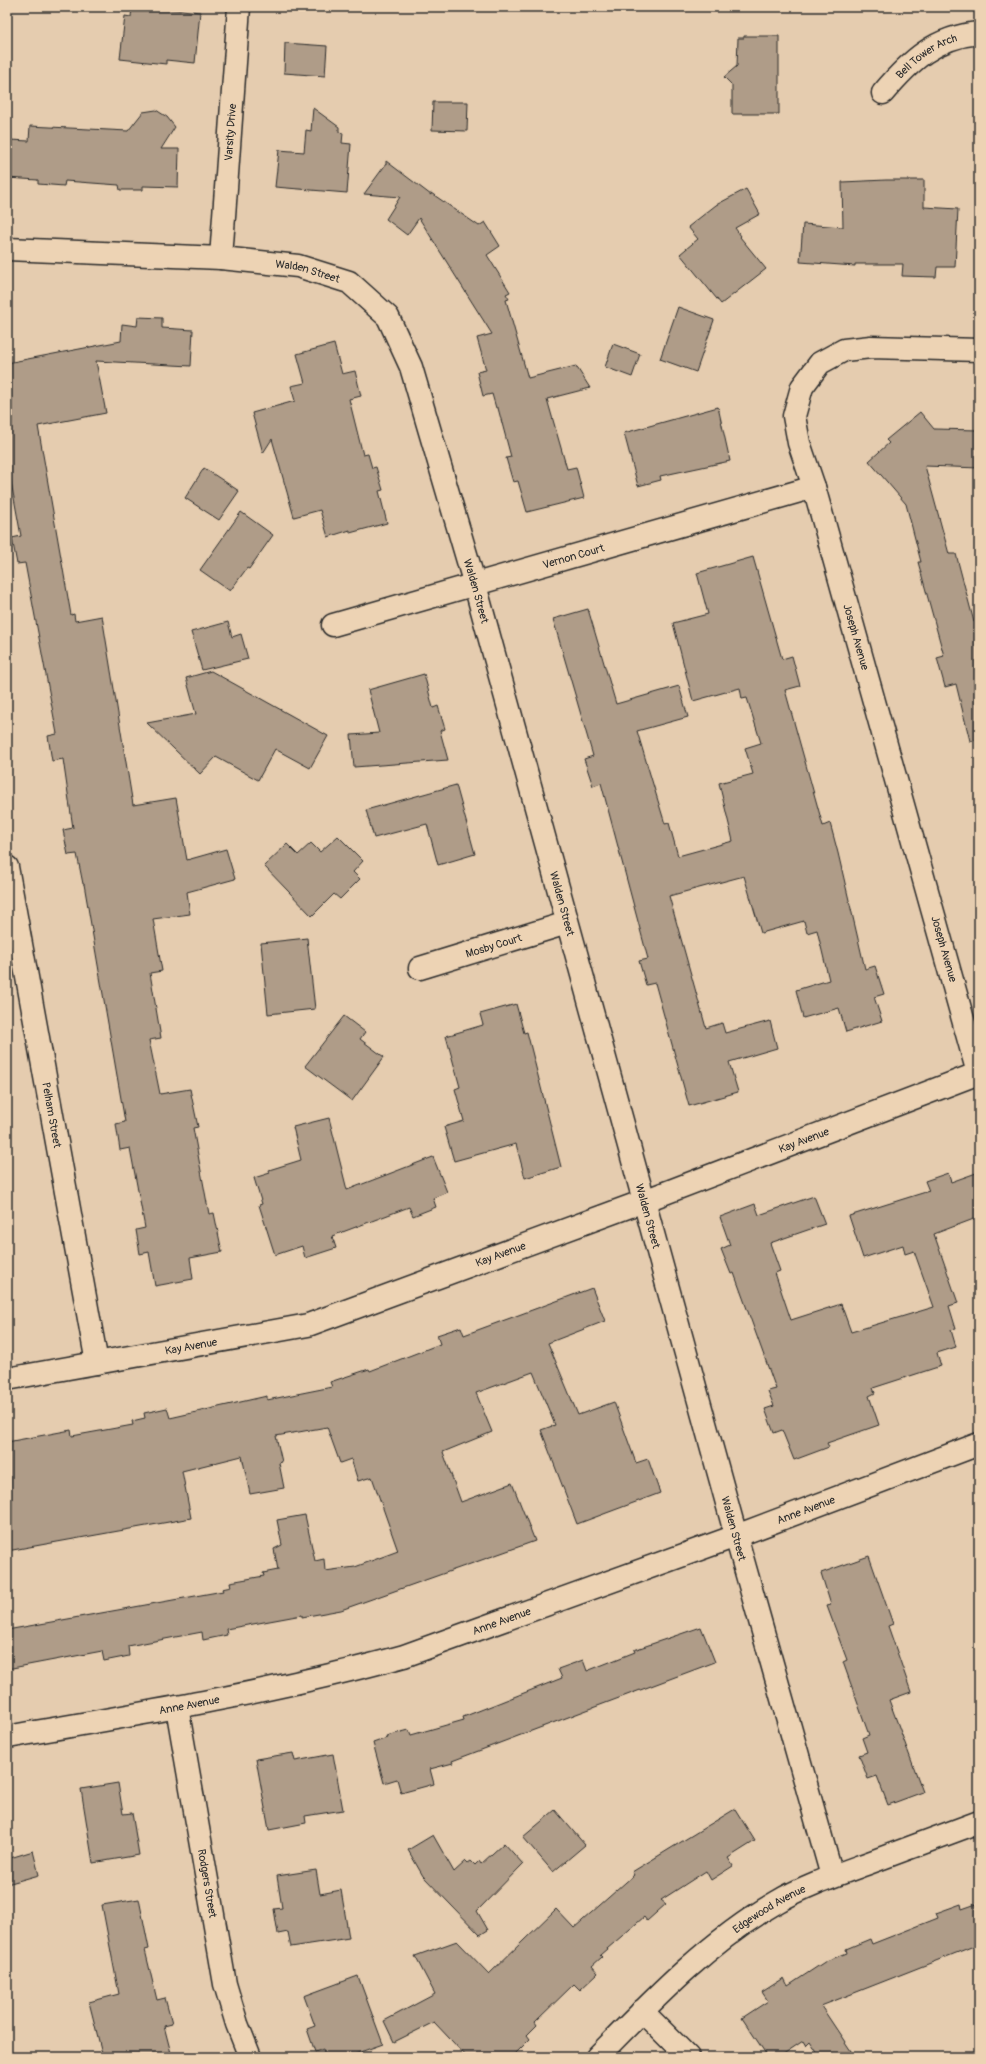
<svg xmlns="http://www.w3.org/2000/svg" width="986" height="2064" font-family="Pangolin,sans-serif">
	<style>
		.building { fill: #af9c88; stroke: #2b2b2b }
		.lines { fill: none; stroke-linecap: round; stroke-linejoin: round }
		.street-casing { stroke: #2b2b2b; stroke-width: 25 }
		.street { stroke: #edd3b4; stroke-width: 22 }
		.labels { text-anchor: middle; dominant-baseline: central; stroke-width: 3; stroke-linejoin: round; paint-order: stroke }
		.street-label { font-size: 11px; fill: #2b2b2b; stroke: #edd3b4 }
	</style>
	<rect width="100%" height="100%" fill="#e5ccaf"/>
	<filter id="ink" filterUnits="userSpaceOnUse"><feTurbulence type="fractalNoise" baseFrequency=".025" numOctaves="2"/><feDisplacementMap in="SourceGraphic" scale="8" xChannelSelector="R" yChannelSelector="G"/><feConvolveMatrix kernelMatrix="1 2 1 2 8 2 1 2 1" color-interpolation-filters="sRGB"/></filter>
	<g filter="url(#ink)">
		<g class="building">
			<path d="M 132,7 L 154,7 L 200,12 L 195,63 L 166,60 L 166,64 L 120,59 L 125,16 L 131,17 Z"/>
			<path d="M 744,36 L 779,36 L 779,114 L 732,114 L 732,85 L 724,77 L 737,66 L 738,38 L 744,38 Z"/>
			<path d="M 285,43 L 327,46 L 325,76 L 284,73 Z"/>
			<path d="M 433,102 L 468,102 L 467,131 L 432,130 Z"/>
			<path d="M 313,108 L 339,127 L 339,132 L 343,133 L 342,143 L 351,144 L 347,193 L 275,187 L 279,150 L 304,152 L 306,130 L 311,131 Z"/>
			<path d="M 156,110 L 167,117 L 175,127 L 161,149 L 179,149 L 178,187 L 143,186 L 143,190 L 120,190 L 119,185 L 65,181 L 64,186 L 38,184 L 38,180 L 7,178 L 10,140 L 29,141 L 30,126 L 128,131 L 143,112 Z"/>
			<path d="M 386,161 L 431,195 L 431,193 L 479,226 L 485,222 L 500,246 L 487,255 L 510,292 L 506,294 L 509,299 L 506,300 L 528,378 L 576,366 L 590,388 L 547,399 L 567,469 L 576,467 L 584,498 L 527,512 L 518,481 L 513,482 L 506,458 L 511,457 L 498,408 L 496,408 L 492,394 L 483,396 L 477,372 L 486,370 L 477,338 L 492,334 L 419,218 L 407,235 L 386,219 L 400,197 L 364,194 L 386,164 Z"/>
			<path d="M 886,180 L 924,180 L 924,207 L 958,209 L 955,267 L 937,267 L 936,277 L 902,276 L 903,264 L 855,264 L 855,266 L 800,262 L 803,224 L 843,227 L 842,182 Z"/>
			<path d="M 746,189 L 760,214 L 735,228 L 741,236 L 740,237 L 766,269 L 721,304 L 680,254 L 698,239 L 688,227 L 716,205 Z"/>
			<path d="M 678,307 L 714,320 L 696,372 L 660,359 Z"/>
			<path d="M 138,317 L 162,318 L 162,328 L 193,330 L 191,366 L 96,361 L 106,413 L 38,426 L 71,615 L 74,614 L 75,621 L 102,616 L 133,805 L 176,798 L 187,860 L 226,849 L 235,879 L 187,892 L 190,914 L 153,919 L 162,971 L 150,973 L 161,1038 L 149,1040 L 160,1094 L 190,1089 L 198,1127 L 193,1128 L 209,1214 L 214,1213 L 222,1252 L 190,1258 L 193,1279 L 155,1286 L 149,1252 L 140,1254 L 136,1230 L 145,1228 L 130,1148 L 120,1150 L 116,1124 L 125,1122 L 84,884 L 83,884 L 77,854 L 68,855 L 63,830 L 73,828 L 63,759 L 52,761 L 48,736 L 57,734 L 25,563 L 17,564 L 12,538 L 21,536 L 7,460 L 7,363 L 121,341 L 122,324 L 137,326 Z"/>
			<path d="M 334,344 L 342,374 L 355,371 L 361,396 L 349,399 L 363,455 L 368,454 L 372,468 L 376,467 L 383,490 L 379,491 L 387,523 L 350,533 L 350,530 L 328,537 L 320,510 L 294,517 L 272,439 L 263,453 L 252,413 L 295,401 L 291,386 L 305,383 L 297,354 Z"/>
			<path d="M 613,344 L 640,354 L 632,377 L 605,367 Z"/>
			<path d="M 718,407 L 730,461 L 660,476 L 661,480 L 638,486 L 624,433 Z"/>
			<path d="M 920,412 L 934,429 L 979,430 L 979,468 L 925,466 L 949,554 L 956,554 L 974,622 L 979,620 L 979,740 L 970,741 L 956,684 L 945,687 L 937,658 L 944,656 L 918,562 L 921,562 L 906,504 L 869,461 L 889,443 L 886,440 Z"/>
			<path d="M 204,468 L 239,491 L 219,520 L 185,498 Z"/>
			<path d="M 241,512 L 273,535 L 249,569 L 247,568 L 230,591 L 200,570 Z"/>
			<path d="M 753,557 L 782,659 L 792,656 L 800,686 L 785,690 L 823,826 L 830,823 L 838,853 L 865,969 L 875,966 L 884,994 L 874,997 L 882,1021 L 846,1032 L 839,1008 L 803,1018 L 796,990 L 829,980 L 817,930 L 807,933 L 804,921 L 761,933 L 744,876 L 669,896 L 706,1028 L 722,1023 L 725,1033 L 770,1021 L 777,1048 L 729,1062 L 738,1092 L 689,1106 L 655,983 L 646,985 L 639,961 L 648,959 L 601,783 L 593,786 L 584,759 L 593,756 L 553,619 L 588,609 L 616,704 L 679,686 L 688,717 L 637,731 L 665,824 L 669,823 L 678,856 L 733,841 L 719,783 L 753,774 L 745,748 L 761,743 L 747,698 L 742,699 L 740,688 L 693,701 L 673,623 L 708,614 L 697,573 Z"/>
			<path d="M 228,622 L 232,637 L 241,634 L 248,659 L 202,670 L 191,632 Z"/>
			<path d="M 211,671 L 328,736 L 310,768 L 275,749 L 258,780 L 216,757 L 200,774 L 147,723 L 196,714 L 186,678 Z"/>
			<path d="M 424,674 L 433,708 L 438,706 L 445,729 L 440,731 L 448,760 L 354,767 L 351,735 L 379,733 L 368,690 Z"/>
			<path d="M 456,785 L 475,854 L 438,865 L 427,824 L 374,838 L 366,810 Z"/>
			<path d="M 338,836 L 363,861 L 353,872 L 360,879 L 340,899 L 334,894 L 312,916 L 264,866 L 287,844 L 298,855 L 311,843 L 320,852 Z"/>
			<path d="M 307,938 L 315,1009 L 268,1014 L 261,943 Z"/>
			<path d="M 516,1004 L 524,1033 L 527,1032 L 561,1167 L 525,1178 L 516,1144 L 454,1161 L 444,1127 L 464,1121 L 455,1089 L 460,1087 L 446,1036 L 483,1025 L 480,1014 Z"/>
			<path d="M 344,1016 L 365,1032 L 360,1039 L 384,1057 L 352,1101 L 305,1066 Z"/>
			<path d="M 329,1118 L 347,1190 L 433,1157 L 447,1192 L 433,1198 L 436,1207 L 413,1216 L 409,1207 L 332,1236 L 336,1248 L 305,1258 L 302,1246 L 275,1255 L 259,1205 L 262,1204 L 254,1178 L 270,1173 L 269,1170 L 301,1160 L 293,1127 Z"/>
			<path d="M 979,1172 L 979,1217 L 934,1234 L 958,1303 L 949,1306 L 956,1329 L 951,1330 L 956,1347 L 937,1353 L 941,1366 L 873,1388 L 875,1393 L 869,1396 L 879,1425 L 827,1443 L 829,1447 L 794,1460 L 782,1430 L 774,1433 L 765,1409 L 774,1406 L 768,1391 L 776,1389 L 734,1273 L 731,1274 L 721,1249 L 730,1245 L 720,1217 L 755,1204 L 759,1215 L 814,1196 L 825,1224 L 770,1243 L 780,1271 L 775,1273 L 791,1320 L 841,1304 L 851,1332 L 934,1307 L 914,1251 L 905,1254 L 903,1245 L 863,1258 L 849,1216 L 929,1191 L 925,1181 L 948,1173 L 951,1182 Z"/>
			<path d="M 592,1288 L 605,1321 L 548,1343 L 578,1415 L 614,1402 L 636,1463 L 648,1459 L 660,1493 L 577,1524 L 541,1430 L 555,1425 L 533,1372 L 476,1393 L 492,1432 L 443,1452 L 461,1502 L 512,1483 L 535,1541 L 341,1610 L 302,1617 L 302,1615 L 226,1629 L 227,1635 L 203,1640 L 202,1632 L 128,1646 L 129,1656 L 104,1661 L 102,1651 L 7,1669 L 7,1630 L 223,1591 L 222,1589 L 231,1587 L 230,1582 L 264,1576 L 263,1573 L 278,1570 L 274,1549 L 282,1545 L 277,1520 L 305,1515 L 315,1561 L 324,1559 L 325,1571 L 355,1567 L 398,1551 L 372,1477 L 358,1481 L 351,1459 L 340,1463 L 327,1427 L 276,1436 L 282,1462 L 279,1463 L 284,1488 L 250,1494 L 242,1456 L 182,1471 L 191,1518 L 7,1551 L 7,1442 L 71,1430 L 72,1436 L 133,1425 L 132,1421 L 145,1418 L 144,1413 L 167,1408 L 170,1418 L 267,1396 L 267,1400 L 332,1387 L 330,1382 L 369,1369 L 370,1371 L 440,1344 L 437,1335 L 461,1327 L 464,1335 Z"/>
			<path d="M 869,1556 L 893,1624 L 888,1626 L 911,1692 L 889,1700 L 923,1792 L 888,1805 L 877,1776 L 868,1779 L 859,1755 L 867,1752 L 862,1738 L 869,1735 L 843,1662 L 847,1660 L 827,1606 L 831,1605 L 821,1573 Z"/>
			<path d="M 701,1627 L 715,1662 L 579,1713 L 452,1761 L 453,1763 L 430,1769 L 434,1784 L 401,1793 L 397,1779 L 384,1783 L 373,1743 L 387,1738 L 386,1736 L 409,1730 L 411,1735 L 464,1720 L 463,1717 L 562,1678 L 558,1669 L 583,1660 L 587,1671 L 635,1652 L 634,1650 Z"/>
			<path d="M 293,1753 L 295,1761 L 333,1754 L 343,1810 L 305,1816 L 306,1823 L 269,1830 L 256,1759 Z"/>
			<path d="M 118,1783 L 123,1814 L 132,1813 L 139,1855 L 93,1863 L 81,1789 Z"/>
			<path d="M 735,1809 L 755,1841 L 728,1858 L 733,1866 L 711,1880 L 706,1871 L 661,1900 L 666,1904 L 647,1921 L 644,1917 L 600,1955 L 602,1957 L 592,1966 L 598,1973 L 580,1990 L 574,1984 L 535,2022 L 537,2025 L 527,2035 L 530,2039 L 512,2057 L 467,2057 L 434,2022 L 394,2042 L 384,2021 L 435,1994 L 415,1956 L 457,1941 L 489,1974 L 556,1909 L 574,1928 L 634,1875 L 632,1872 Z"/>
			<path d="M 555,1810 L 585,1845 L 553,1872 L 523,1837 Z"/>
			<path d="M 433,1835 L 454,1872 L 466,1861 L 468,1863 L 471,1861 L 475,1865 L 479,1861 L 481,1864 L 504,1843 L 523,1864 L 477,1911 L 488,1930 L 480,1935 L 423,1876 L 408,1850 Z"/>
			<path d="M 33,1851 L 39,1875 L 7,1884 L 7,1859 Z"/>
			<path d="M 316,1870 L 320,1894 L 341,1890 L 349,1938 L 291,1947 L 288,1932 L 278,1934 L 274,1909 L 282,1908 L 277,1876 Z"/>
			<path d="M 139,1899 L 149,1949 L 145,1950 L 157,2000 L 165,1998 L 172,2024 L 164,2026 L 172,2057 L 103,2057 L 89,2002 L 119,1994 L 102,1905 Z"/>
			<path d="M 979,1903 L 979,1944 L 821,2006 L 855,2057 L 820,2057 L 810,2042 L 806,2046 L 803,2041 L 779,2057 L 768,2057 L 742,2018 L 768,2001 L 762,1992 L 784,1978 L 788,1986 L 826,1961 L 847,1953 L 846,1949 L 870,1939 L 872,1944 L 938,1918 L 936,1913 L 961,1904 L 962,1909 Z"/>
			<path d="M 358,1976 L 383,2044 L 346,2057 L 325,2057 L 323,2049 L 315,2052 L 307,2029 L 315,2026 L 304,1996 Z"/>
		</g>
		<g class="lines">
			<g class="street-casing">
				<g id="street">
					<path id="s1" d="M 883,93 C 910,61 935,37 979,33"/>
					<path id="s2" d="M 7,249 L 221,258 L 298,266 L 349,282 L 388,317 L 411,367 L 475,585 L 736,1536 L 832,1876"/>
					<path id="s3" d="M 221,258 L 239,7"/>
					<path id="s4" d="M 333,625 L 814,487"/>
					<path id="s5" d="M 7,867 L 97,1363"/>
					<path id="s6" d="M 420,968 L 567,923"/>
					<path d="M 978,1073 L 814,487 L 799,443 L 794,416 L 802,387 L 820,363 L 844,350 L 871,347 L 979,350"/>
					<path id="s7" d="M 7,1379 L 308,1325 L 644,1201 L 979,1073"/>
					<path id="s8" d="M 177,1707 L 225,1984 L 237,2024 L 250,2057"/>
					<path id="s9" d="M 7,1737 C 140,1714 274,1692 404,1656 L 736,1536 L 979,1444"/>
					<path d="M 642,2011 L 688,2057"/>
					<path id="s10" d="M 597,2057 C 652,2001 708,1942 777,1902 C 804,1886 836,1875 866,1864 C 903,1850 941,1836 979,1822"/>
				</g>
			</g>
			<use href="#street" class="street"/>
		</g>
	</g>
	<g class="labels">
		<g class="street-label">
			<text stroke="none"><textPath href="#s1" startOffset="58">Bell Tower Arch</textPath></text>
			<text stroke="none"><textPath href="#s3" startOffset="126">Varsity Drive</textPath></text>
			<text stroke="none"><textPath href="#s2" startOffset="302">Walden Street</textPath></text>
			<text stroke="none"><textPath href="#s4" startOffset="250">Vernon Court</textPath></text>
			<text stroke="none"><textPath href="#s2" startOffset="686">Walden Street</textPath></text>
			<text transform="translate(856 637) rotate(74)">Joseph Avenue</text>
			<text stroke="none"><textPath href="#s2" startOffset="1010">Walden Street</textPath></text>
			<text stroke="none"><textPath href="#s6" startOffset="77">Mosby Court</textPath></text>
			<text transform="translate(944 949) rotate(74)">Joseph Avenue</text>
			<text stroke="none"><textPath href="#s5" startOffset="252">Pelham Street</textPath></text>
			<text stroke="none"><textPath href="#s7" startOffset="835">Kay Avenue</textPath></text>
			<text stroke="none"><textPath href="#s2" startOffset="1334">Walden Street</textPath></text>
			<text stroke="none"><textPath href="#s7" startOffset="511">Kay Avenue</textPath></text>
			<text stroke="none"><textPath href="#s7" startOffset="187">Kay Avenue</textPath></text>
			<text stroke="none"><textPath href="#s9" startOffset="833">Anne Avenue</textPath></text>
			<text stroke="none"><textPath href="#s2" startOffset="1658">Walden Street</textPath></text>
			<text stroke="none"><textPath href="#s9" startOffset="509">Anne Avenue</textPath></text>
			<text stroke="none"><textPath href="#s9" startOffset="185">Anne Avenue</textPath></text>
			<text stroke="none"><textPath href="#s8" startOffset="179">Rodgers Street</textPath></text>
			<text stroke="none"><textPath href="#s10" startOffset="228">Edgewood Avenue</textPath></text>
		</g>
	</g>
	<rect width="986" height="2064" fill="none" stroke="#edd3b4" stroke-width="24"/>
	<rect x="12" y="12" width="962" height="2040" fill="none" stroke="#2b2b2b" stroke-width="1.5" filter="url(#ink)"/>
</svg>
